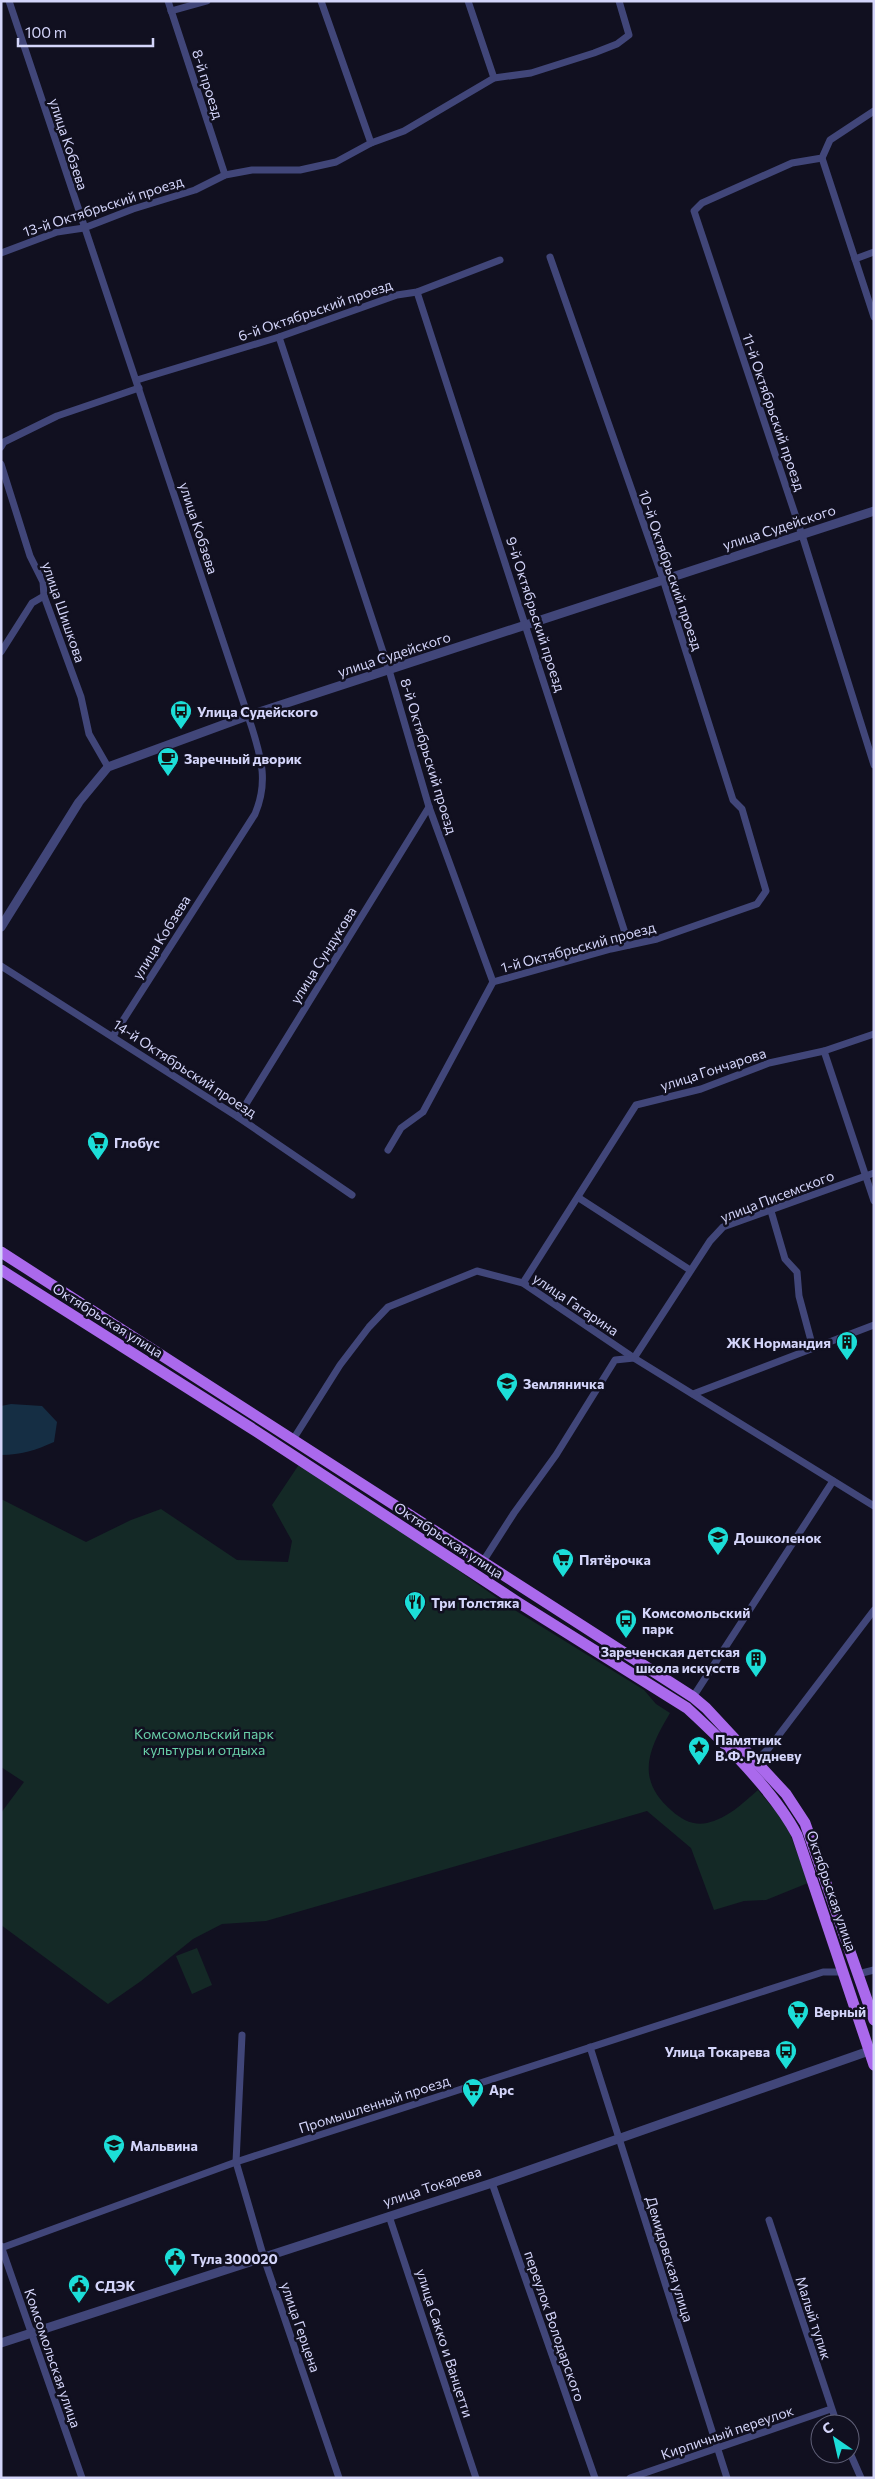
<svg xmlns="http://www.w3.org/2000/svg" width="875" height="2479" font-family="Commissioner,sans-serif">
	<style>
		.green { fill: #142926 }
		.water { fill: #152e44 }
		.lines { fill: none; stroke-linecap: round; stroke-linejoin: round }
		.minor { stroke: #414679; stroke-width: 7 }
		.tertiary { stroke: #414679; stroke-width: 9 }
		.primary { stroke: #aa69ec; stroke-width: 11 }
		.labels { text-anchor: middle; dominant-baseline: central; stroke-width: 5; stroke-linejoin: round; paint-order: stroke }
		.street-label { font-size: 14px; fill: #d4d5fa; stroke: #111020 }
		.poi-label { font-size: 14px; font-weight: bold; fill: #d4d5fa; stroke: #111020; text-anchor: start }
		.park-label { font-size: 14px; fill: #69d0a9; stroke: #111020 }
	</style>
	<rect width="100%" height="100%" fill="#111020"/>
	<g class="green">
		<path d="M 302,1460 L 513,1609 L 644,1690 L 656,1704 L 670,1713 C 648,1750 635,1779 672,1811 C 682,1820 694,1826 707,1823 C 728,1818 742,1804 758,1790 L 787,1825 L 808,1883 L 766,1900 L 744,1901 L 714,1910 L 691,1848 L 647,1811 L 266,1921 L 222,1924 L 193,1939 L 141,1981 L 108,2004 L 1,1925 L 1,1813 L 24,1782 L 1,1767 L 1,1499 L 86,1542 L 131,1520 L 161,1509 L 237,1560 L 288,1562 L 292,1541 L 272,1505 Z"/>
		<path d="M 197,1948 L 212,1985 L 192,1994 L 176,1956 Z"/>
	</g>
	<path class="water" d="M 11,1404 L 42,1406 L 57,1422 L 54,1442 C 36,1450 21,1455 1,1455 L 1,1406 Z"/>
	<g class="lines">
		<g class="minor">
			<path d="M 9,1 L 252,728 C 262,760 268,783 255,814 L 113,1036"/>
			<path d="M 168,1 L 225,175"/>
			<path d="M 321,1 L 371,143"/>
			<path d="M 468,1 L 494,78"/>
			<path d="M 171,11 L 207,1"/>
			<path d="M 874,111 L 830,140 L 822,158 L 792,163 L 702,203 L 694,211 L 802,535 L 874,765"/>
			<path d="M 822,158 L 874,317"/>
			<path d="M 1,253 L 57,232 L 84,228 L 133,209 L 195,190 L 225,175 L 252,170 L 300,170 L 336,162 L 371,143 L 404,131 L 494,78 L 531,73 L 594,53 L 617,44 L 629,35 L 619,1"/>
			<path d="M 855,259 L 874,252"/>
			<path d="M 417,292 L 629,945"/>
			<path d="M 279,337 L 389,670 L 429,807 L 493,982"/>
			<path d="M 137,380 L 279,337 L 397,295 L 417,292 L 500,260"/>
			<path d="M 1,447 L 4,442 L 57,416 L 139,388"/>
			<path d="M 1,464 L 30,556 L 43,582 L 44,596 L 81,697 L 89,734 L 108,767"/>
			<path d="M 1,652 L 32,603 L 44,596"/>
			<path d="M 1,966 L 238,1117 L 352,1195"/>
			<path d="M 824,1051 L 874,1201"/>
			<path d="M 238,1117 L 429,807"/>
			<path d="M 388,1150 L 401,1128 L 423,1112 L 493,982 L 611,949 L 657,939 L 757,904 L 766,891 L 742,809 L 733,800 L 663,579 L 550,257"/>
			<path d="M 579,1198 L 690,1270"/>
			<path d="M 771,1211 L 785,1259 L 797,1272 L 799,1296 L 813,1348"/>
			<path d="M 523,1283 L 636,1105 L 701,1089 L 769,1063 L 824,1051 L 874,1034"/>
			<path d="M 693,1394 L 874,1325"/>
			<path d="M 294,1438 L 340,1365 L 369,1327 L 388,1307 L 477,1271 L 523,1283 L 634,1358 L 874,1506"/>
			<path d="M 482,1563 L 514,1513 L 556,1455 L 615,1360 L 634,1358 L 710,1241 L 723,1227 L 874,1173"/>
			<path d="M 693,1697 L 833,1481"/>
			<path d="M 756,1761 L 769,1748 L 874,1610"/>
			<path d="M 858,1974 L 874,1970"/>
			<path d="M 242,2035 L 236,2162 L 264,2258 L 339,2478"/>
			<path d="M 590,2047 L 727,2478"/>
			<path d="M 492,2183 L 595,2478"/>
			<path d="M 389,2216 L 476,2478"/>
			<path d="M 769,2220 L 837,2424"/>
			<path d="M 1,2246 L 82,2478"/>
			<path d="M 1,2248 L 236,2162 L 823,1972 L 844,1972"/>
			<path d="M 850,2453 L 861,2478"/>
			<path d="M 630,2478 L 831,2409"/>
		</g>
		<g class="tertiary">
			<path d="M 1,927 L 79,802 L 108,767 L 247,716 L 874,511"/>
			<path d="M 1,2343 L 492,2183 L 869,2051"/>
		</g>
		<g class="primary">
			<path d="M 1,1252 C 233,1400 463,1549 693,1697 L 706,1708 L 786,1794 L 805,1823 L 874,2020"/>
			<path d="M 1,1270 L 251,1428 L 519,1603 L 687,1708 C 723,1741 775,1793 797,1835 L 874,2065"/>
		</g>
	</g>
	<defs>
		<g id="bus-pin" transform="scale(1.125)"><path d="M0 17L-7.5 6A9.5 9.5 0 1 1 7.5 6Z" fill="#1cded8" stroke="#111020"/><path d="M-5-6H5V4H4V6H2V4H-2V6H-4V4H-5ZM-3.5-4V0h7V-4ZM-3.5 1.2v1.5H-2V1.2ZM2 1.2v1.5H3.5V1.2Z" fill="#111"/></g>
		<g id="cafe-pin" transform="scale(1.125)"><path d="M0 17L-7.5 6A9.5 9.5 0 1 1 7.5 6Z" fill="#1cded8" stroke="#111020"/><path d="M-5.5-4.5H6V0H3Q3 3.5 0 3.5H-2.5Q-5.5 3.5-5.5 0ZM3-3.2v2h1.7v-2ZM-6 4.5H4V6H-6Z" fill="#111"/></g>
		<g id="supermarket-pin" transform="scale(1.125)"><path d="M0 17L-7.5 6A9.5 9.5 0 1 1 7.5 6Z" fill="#1cded8" stroke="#111020"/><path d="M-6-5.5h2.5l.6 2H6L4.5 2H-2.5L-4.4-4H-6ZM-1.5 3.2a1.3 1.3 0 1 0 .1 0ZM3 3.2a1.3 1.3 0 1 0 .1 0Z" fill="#111"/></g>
		<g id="building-pin" transform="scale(1.125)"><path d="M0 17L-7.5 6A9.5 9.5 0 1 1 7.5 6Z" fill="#1cded8" stroke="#111020"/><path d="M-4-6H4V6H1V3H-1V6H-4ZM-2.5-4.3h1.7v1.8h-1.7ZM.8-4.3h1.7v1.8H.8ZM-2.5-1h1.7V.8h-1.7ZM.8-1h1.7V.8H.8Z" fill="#111"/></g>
		<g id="school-pin" transform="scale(1.125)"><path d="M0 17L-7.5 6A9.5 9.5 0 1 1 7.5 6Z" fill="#1cded8" stroke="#111020"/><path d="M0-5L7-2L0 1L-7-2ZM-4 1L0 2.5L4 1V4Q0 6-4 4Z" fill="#111"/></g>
		<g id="restaurant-pin" transform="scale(1.125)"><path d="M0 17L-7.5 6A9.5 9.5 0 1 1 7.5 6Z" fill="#1cded8" stroke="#111020"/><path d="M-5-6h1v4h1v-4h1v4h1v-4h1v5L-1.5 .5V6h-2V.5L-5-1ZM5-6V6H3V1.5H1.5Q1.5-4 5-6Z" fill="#111"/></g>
		<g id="sight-pin" transform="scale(1.125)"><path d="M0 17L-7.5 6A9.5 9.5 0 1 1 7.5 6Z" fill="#1cded8" stroke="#111020"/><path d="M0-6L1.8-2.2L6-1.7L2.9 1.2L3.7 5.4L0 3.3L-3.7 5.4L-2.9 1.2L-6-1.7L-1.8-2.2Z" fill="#111"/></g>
		<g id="civic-pin" transform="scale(1.125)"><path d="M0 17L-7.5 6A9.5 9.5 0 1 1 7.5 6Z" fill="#1cded8" stroke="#111020"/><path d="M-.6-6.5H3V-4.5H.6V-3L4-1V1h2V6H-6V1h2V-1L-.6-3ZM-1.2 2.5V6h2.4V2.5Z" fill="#111"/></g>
	</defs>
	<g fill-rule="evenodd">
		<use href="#bus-pin" x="181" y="711"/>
		<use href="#cafe-pin" x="168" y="758"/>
		<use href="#supermarket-pin" x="98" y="1142"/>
		<use href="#building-pin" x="847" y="1342"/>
		<use href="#school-pin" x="507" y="1383"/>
		<use href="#school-pin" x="718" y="1537"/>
		<use href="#supermarket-pin" x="563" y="1559"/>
		<use href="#restaurant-pin" x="415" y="1602"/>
		<use href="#bus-pin" x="626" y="1620"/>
		<use href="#building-pin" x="756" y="1659"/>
		<use href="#sight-pin" x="699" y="1747"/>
		<use href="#supermarket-pin" x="798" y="2011"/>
		<use href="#bus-pin" x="786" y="2051"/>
		<use href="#supermarket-pin" x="473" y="2089"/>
		<use href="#school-pin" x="114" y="2145"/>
		<use href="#civic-pin" x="175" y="2258"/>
		<use href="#civic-pin" x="79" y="2285"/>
	</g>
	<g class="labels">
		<g class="street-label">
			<text transform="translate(208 84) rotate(72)">8-й проезд</text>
			<text transform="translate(69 144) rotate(72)">улица Кобзева</text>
			<text transform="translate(103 206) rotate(-18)">13-й Октябрьский проезд</text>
			<text transform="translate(315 310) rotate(-19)">6-й Октябрьский проезд</text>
			<text transform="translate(774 412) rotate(71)">11-й Октябрьский проезд</text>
			<text transform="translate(779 527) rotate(-18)">улица Судейского</text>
			<text transform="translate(199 528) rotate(72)">улица Кобзева</text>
			<text transform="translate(671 570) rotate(71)">10-й Октябрьский проезд</text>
			<text transform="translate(64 612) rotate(71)">улица Шишкова</text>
			<text transform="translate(536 614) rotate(72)">9-й Октябрьский проезд</text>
			<text transform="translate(394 654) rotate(-18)">улица Судейского</text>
			<text transform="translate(429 756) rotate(73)">8-й Октябрьский проезд</text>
			<text transform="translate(161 937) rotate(-58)">улица Кобзева</text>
			<text transform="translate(578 947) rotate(-15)">1-й Октябрьский проезд</text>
			<text transform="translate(323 955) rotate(-58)">улица Сундукова</text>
			<text transform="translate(185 1068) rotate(33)">14-й Октябрьский проезд</text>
			<text transform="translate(713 1069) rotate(-18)">улица Гончарова</text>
			<text transform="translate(777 1196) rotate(-21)">улица Писемского</text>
			<text transform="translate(576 1304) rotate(34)">улица Гагарина</text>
			<text transform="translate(108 1320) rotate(32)">Октябрьская улица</text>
			<text transform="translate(449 1540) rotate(33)">Октябрьская улица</text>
			<text transform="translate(832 1891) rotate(71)">Октябрьская улица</text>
			<text transform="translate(374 2104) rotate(-18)">Промышленный проезд</text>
			<text transform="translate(432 2186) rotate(-18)">улица Токарева</text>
			<text transform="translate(670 2259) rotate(73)">Демидовская улица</text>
			<text transform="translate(814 2318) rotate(72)">Малый тупик</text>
			<text transform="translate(555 2326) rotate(71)">переулок Володарского</text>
			<text transform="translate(301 2327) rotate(71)">улица Герцена</text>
			<text transform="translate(445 2343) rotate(72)">улица Сакко и Ванцетти</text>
			<text transform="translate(53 2358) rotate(71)">Комсомольская улица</text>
			<text transform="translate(727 2432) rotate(-19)">Кирпичный переулок</text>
		</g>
		<g class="poi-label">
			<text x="197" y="711">Улица Судейского</text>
			<text x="184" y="758">Заречный дворик</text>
			<text x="114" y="1142">Глобус</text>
			<text x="831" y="1342" text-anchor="end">ЖК Нормандия</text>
			<text x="523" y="1383">Земляничка</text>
			<text x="734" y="1537">Дошколенок</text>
			<text x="579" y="1559">Пятёрочка</text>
			<text x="431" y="1602">Три Толстяка</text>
			<text x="642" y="1612">Комсомольский<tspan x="642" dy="16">парк</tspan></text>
			<text x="740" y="1651" text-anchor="end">Зареченская детская<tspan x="740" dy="16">школа искусств</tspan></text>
			<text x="715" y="1739">Памятник<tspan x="715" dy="16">В.Ф. Рудневу</tspan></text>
			<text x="814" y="2011">Верный</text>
			<text x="770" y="2051" text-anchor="end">Улица Токарева</text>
			<text x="489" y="2089">Арс</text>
			<text x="130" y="2145">Мальвина</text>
			<text x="191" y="2258">Тула 300020</text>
			<text x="95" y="2285">СДЭК</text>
		</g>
		<g class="park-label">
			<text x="204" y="1733">Комсомольский парк<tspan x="204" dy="16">культуры и отдыха</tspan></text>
		</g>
	</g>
	<rect width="875" height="2479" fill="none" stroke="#d4d5fa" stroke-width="5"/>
	<g transform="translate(835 2439) rotate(326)"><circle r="24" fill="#111020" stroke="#5f5f77"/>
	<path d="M0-4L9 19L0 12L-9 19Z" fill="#1cded8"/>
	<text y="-8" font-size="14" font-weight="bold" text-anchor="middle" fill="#d4d5fa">С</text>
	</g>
	<path d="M18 38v8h135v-8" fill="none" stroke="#d4d5fa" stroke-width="2.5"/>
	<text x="25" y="38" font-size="15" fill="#d4d5fa" stroke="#111020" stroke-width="4" paint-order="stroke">100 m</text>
</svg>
